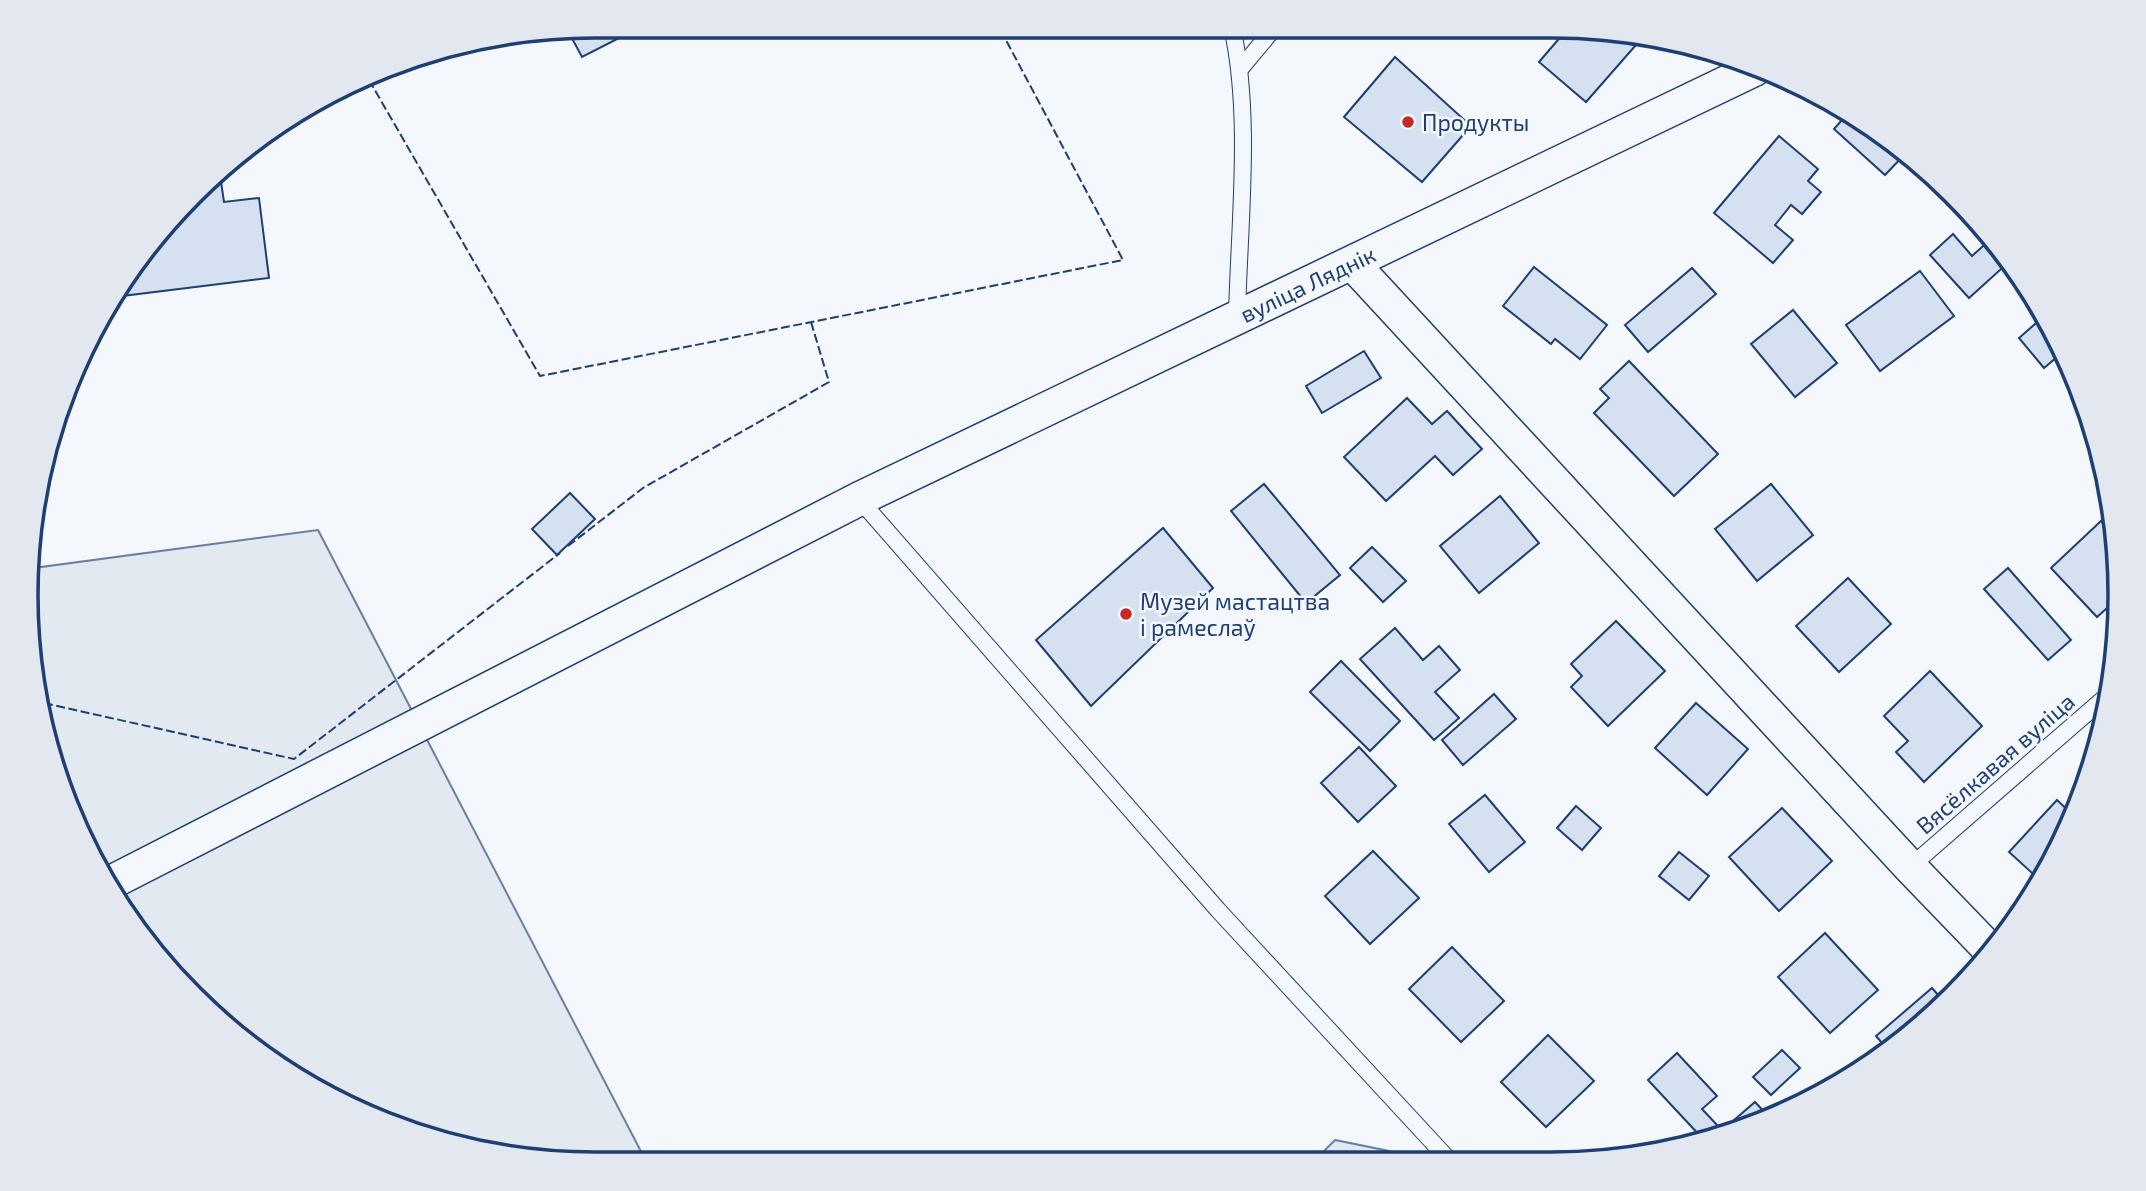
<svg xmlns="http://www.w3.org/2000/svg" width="2146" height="1191" font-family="'Exo 2',sans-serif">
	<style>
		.green { fill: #e3e9f0; stroke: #687fa3; stroke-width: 2 }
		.building { fill: #d5e0f0; stroke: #1d3f73; stroke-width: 2 }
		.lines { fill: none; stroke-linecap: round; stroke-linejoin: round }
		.service-casing { stroke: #1d3f73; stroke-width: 18 }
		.minor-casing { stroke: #1d3f73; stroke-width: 36 }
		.service { stroke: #f4f7fb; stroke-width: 16 }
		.minor { stroke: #f4f7fb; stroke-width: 33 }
		.fence { stroke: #1d3f73; stroke-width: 2; stroke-dasharray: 9 3.5; stroke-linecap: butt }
		.poi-dot { fill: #c62828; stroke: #f4f7fb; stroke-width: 2.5 }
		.labels { text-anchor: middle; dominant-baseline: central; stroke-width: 5; stroke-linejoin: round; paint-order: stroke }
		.poi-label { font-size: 23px; fill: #1d3f73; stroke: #f4f7fb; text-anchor: start }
		.street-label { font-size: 23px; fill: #1d3f73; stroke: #f4f7fb }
		.rim { fill: none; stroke: #1d3f73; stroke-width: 3.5 }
	</style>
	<rect width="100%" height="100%" fill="#f4f7fb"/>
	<g class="green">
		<path d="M 318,530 L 647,1163 L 559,1164 L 448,1145 L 311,1088 L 167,971 L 69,813 L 27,632 L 34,568 Z"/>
		<path d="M 1335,1140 L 1389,1151 L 1397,1161 L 1314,1161 Z"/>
	</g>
	<g class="building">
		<path d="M 596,26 L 626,26 L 629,33 L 582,57 L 568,31 Z"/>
		<path d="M 1569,27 L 1643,37 L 1586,102 L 1539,62 Z"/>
		<path d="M 1395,57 L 1471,126 L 1422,182 L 1344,117 Z"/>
		<path d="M 1849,112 L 1906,153 L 1885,175 L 1834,129 Z"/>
		<path d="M 1779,136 L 1818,169 L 1808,181 L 1821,192 L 1802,214 L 1791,205 L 1775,225 L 1793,240 L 1773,263 L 1714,213 Z"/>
		<path d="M 220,175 L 224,202 L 259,198 L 269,278 L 114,297 L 122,279 Z"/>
		<path d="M 1953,234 L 1972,256 L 1992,238 L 2010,261 L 1969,298 L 1930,255 Z"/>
		<path d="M 1534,267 L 1607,325 L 1580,359 L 1555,339 L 1551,344 L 1503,306 Z"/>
		<path d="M 1692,268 L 1716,294 L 1648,352 L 1625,325 Z"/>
		<path d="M 1920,271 L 1954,316 L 1880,371 L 1846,325 Z"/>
		<path d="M 1793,310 L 1837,363 L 1795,397 L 1751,344 Z"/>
		<path d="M 2044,316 L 2064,351 L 2044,368 L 2019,338 Z"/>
		<path d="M 1364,351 L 1381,378 L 1322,413 L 1306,386 Z"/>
		<path d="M 1629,361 L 1718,454 L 1674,496 L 1594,413 L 1609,398 L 1600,389 Z"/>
		<path d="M 1407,398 L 1432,424 L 1447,411 L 1482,449 L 1453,475 L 1435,456 L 1386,501 L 1344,457 Z"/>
		<path d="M 1264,484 L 1340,575 L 1306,603 L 1231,511 Z"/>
		<path d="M 1771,484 L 1813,535 L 1757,581 L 1715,529 Z"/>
		<path d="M 570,493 L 595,519 L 557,555 L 532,529 Z"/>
		<path d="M 1500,496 L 1539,543 L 1479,593 L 1440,546 Z"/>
		<path d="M 2101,521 L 2115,537 L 2119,559 L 2117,599 L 2097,617 L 2051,568 Z"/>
		<path d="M 1163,528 L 1213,588 L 1091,706 L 1036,640 Z"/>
		<path d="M 1372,547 L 1406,581 L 1383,602 L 1350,568 Z"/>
		<path d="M 2008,568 L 2071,640 L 2048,660 L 1984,589 Z"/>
		<path d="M 1848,578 L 1891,624 L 1839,672 L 1796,626 Z"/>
		<path d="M 1616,621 L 1665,671 L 1608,726 L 1571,687 L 1582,676 L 1571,664 Z"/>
		<path d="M 1395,628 L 1423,660 L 1439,646 L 1460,670 L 1435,692 L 1459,718 L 1434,740 L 1360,659 Z"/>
		<path d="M 1341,661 L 1400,721 L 1370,751 L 1310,692 Z"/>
		<path d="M 1930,671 L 1982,726 L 1924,782 L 1896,752 L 1908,741 L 1884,716 Z"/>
		<path d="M 1494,694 L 1516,719 L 1463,765 L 1442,740 Z"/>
		<path d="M 1696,703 L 1748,749 L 1707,795 L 1655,748 Z"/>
		<path d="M 1359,747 L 1396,786 L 1358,822 L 1321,783 Z"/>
		<path d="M 1485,795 L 1525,842 L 1489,872 L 1449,824 Z"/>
		<path d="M 2057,800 L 2073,815 L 2042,882 L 2009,852 Z"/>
		<path d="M 1576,806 L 1601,828 L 1582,850 L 1557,828 Z"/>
		<path d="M 1782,808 L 1832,861 L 1779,911 L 1729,857 Z"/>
		<path d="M 1373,851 L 1419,898 L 1370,944 L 1325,896 Z"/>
		<path d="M 1679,852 L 1709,876 L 1689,900 L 1659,876 Z"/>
		<path d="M 1825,933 L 1878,990 L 1830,1033 L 1778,977 Z"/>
		<path d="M 1452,947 L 1504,1001 L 1461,1042 L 1409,989 Z"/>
		<path d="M 1932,988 L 1946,1004 L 1889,1051 L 1876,1036 Z"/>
		<path d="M 1548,1035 L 1594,1081 L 1546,1127 L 1501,1082 Z"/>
		<path d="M 1782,1050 L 1800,1068 L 1771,1095 L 1753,1077 Z"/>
		<path d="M 1677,1053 L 1717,1096 L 1702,1109 L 1718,1126 L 1703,1139 L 1648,1080 Z"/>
		<path d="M 1755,1102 L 1769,1117 L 1734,1134 L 1711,1140 Z"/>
	</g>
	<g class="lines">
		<g class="service-casing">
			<g id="service">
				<path d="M 1232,27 C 1252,116 1239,224 1237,316"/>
				<path d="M 1241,68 L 1275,27"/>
				<path d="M 859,499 L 1218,910 L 1450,1161"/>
				<path d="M 1910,867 L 2109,694"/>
			</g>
		</g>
		<g class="minor-casing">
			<g id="minor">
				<path d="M 1353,264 L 1910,867 L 1990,950"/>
				<path id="s1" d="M 112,882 L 859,499 L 1755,69"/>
			</g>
		</g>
		<use href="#service" class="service"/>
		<use href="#minor" class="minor"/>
		<g class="fence">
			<path d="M 369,80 L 540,376 L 1123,260 L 999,27"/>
			<path d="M 568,546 L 643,488 L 829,382 L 811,322"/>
			<path d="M 44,703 L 294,759 L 560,553"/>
		</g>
	</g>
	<g class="poi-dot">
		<circle cx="1408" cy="122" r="7"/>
		<circle cx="1126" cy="614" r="7"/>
	</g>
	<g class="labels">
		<g class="poi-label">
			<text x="1422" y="122">Продукты</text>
			<text x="1140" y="601">Музей мастацтва<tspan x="1140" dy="26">і рамеслаў</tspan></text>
		</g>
		<g class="street-label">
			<text stroke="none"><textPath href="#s1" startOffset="1337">вуліца Ляднік</textPath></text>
			<text transform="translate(1995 763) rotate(-41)">Вясёлкавая вуліца</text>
		</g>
	</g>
	<path d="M0 0H2146V1191H0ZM595 38H1551A557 557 0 0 1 2108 595V595A557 557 0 0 1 1551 1152H595A557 557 0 0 1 38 595V595A557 557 0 0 1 595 38Z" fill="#e3e8f0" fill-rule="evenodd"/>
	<path class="rim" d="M595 38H1551A557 557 0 0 1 2108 595V595A557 557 0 0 1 1551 1152H595A557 557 0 0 1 38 595V595A557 557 0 0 1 595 38Z"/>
</svg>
